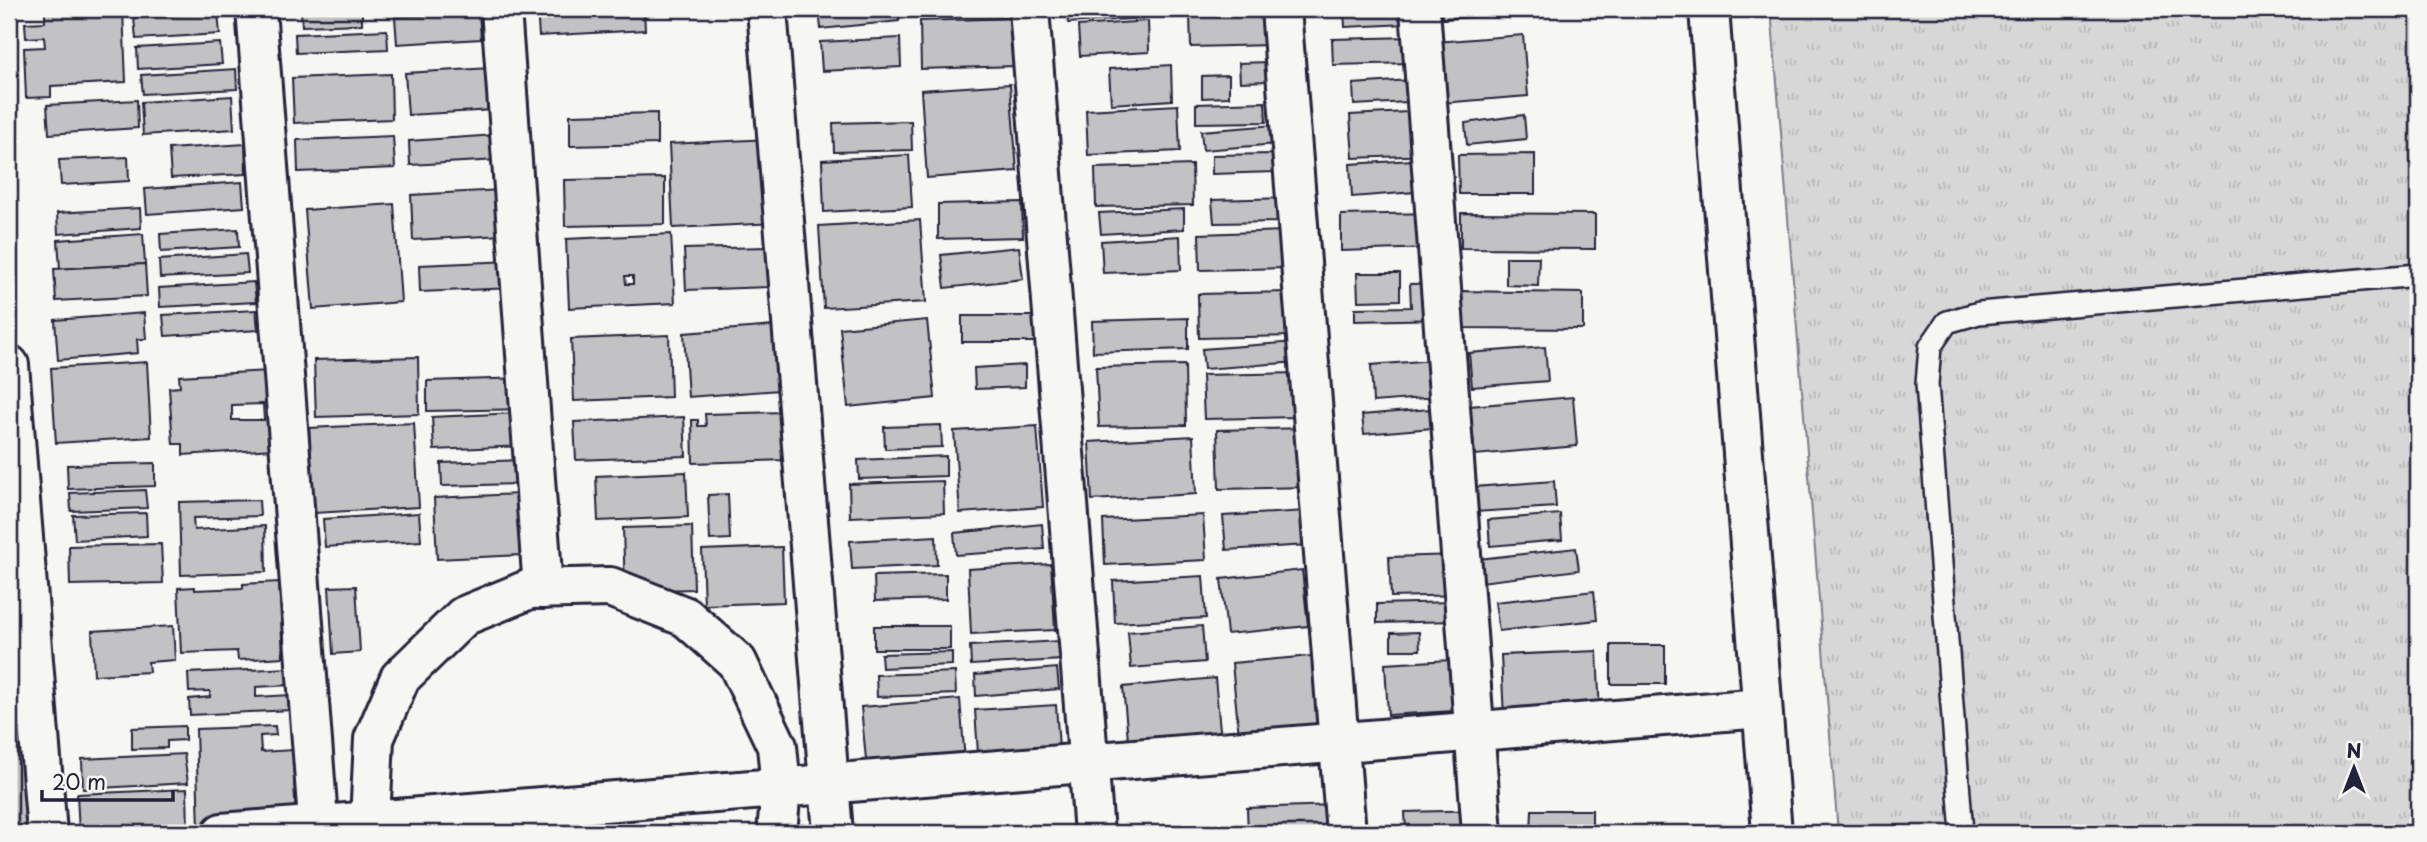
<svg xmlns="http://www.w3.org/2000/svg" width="2427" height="842" font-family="'Playpen Sans',sans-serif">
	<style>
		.grass { fill: url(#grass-tufts); stroke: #7c7c89; stroke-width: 2 }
		.building { fill: #c2c2c4; stroke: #22223b; stroke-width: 2; fill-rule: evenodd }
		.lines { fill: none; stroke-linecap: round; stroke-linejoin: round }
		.service-casing { stroke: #22223b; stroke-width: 26 }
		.minor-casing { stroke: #22223b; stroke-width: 44 }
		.secondary-casing { stroke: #22223b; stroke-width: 44 }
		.service { stroke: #f6f6f2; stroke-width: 21 }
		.minor { stroke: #f6f6f2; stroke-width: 38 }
		.secondary { stroke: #f6f6f2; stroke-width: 38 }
	</style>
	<defs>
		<pattern id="grass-tufts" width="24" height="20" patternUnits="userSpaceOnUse" patternTransform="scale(1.75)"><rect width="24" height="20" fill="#d7d7d7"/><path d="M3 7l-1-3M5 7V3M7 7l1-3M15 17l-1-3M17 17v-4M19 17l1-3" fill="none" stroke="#b8b8b9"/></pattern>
	</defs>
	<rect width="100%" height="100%" fill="#f6f6f2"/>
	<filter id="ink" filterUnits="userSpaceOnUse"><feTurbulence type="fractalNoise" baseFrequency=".0143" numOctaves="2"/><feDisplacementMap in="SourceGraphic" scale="14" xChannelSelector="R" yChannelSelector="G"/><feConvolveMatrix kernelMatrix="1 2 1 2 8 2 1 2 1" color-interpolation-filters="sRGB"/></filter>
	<g filter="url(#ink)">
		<path class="grass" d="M 1771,9 L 2418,9 L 2418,833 L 1838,833 Z"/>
		<g class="building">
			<path d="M 45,9 L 96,9 L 96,11 L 123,10 L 126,82 L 51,86 L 51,97 L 26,98 L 24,48 L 45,47 L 44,37 L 26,38 L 25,23 L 45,22 Z"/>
			<path d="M 537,9 L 644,9 L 645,30 L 539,36 Z"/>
			<path d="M 819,9 L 898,9 L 899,21 L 821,29 Z"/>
			<path d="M 1067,9 L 1145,9 L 1145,18 L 1068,23 Z"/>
			<path d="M 1344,9 L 1427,9 L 1428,23 L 1345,27 Z"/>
			<path d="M 1441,9 L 1532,9 L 1532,13 L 1442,19 Z"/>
			<path d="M 362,10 L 362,24 L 302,26 L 301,11 Z"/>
			<path d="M 218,13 L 220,34 L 136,39 L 134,18 Z"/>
			<path d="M 479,13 L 481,39 L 397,44 L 395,17 Z"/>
			<path d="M 1271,14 L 1272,45 L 1191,47 L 1190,16 Z"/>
			<path d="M 1015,18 L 1016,66 L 921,69 L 920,21 Z"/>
			<path d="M 1148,21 L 1149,52 L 1080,56 L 1078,26 Z"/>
			<path d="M 387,30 L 388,49 L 296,53 L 295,34 Z"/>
			<path d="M 1523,35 L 1528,96 L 1442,103 L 1436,42 Z"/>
			<path d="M 1412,37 L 1412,63 L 1333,65 L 1332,39 Z"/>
			<path d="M 900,38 L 901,67 L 822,71 L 820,42 Z"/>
			<path d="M 220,43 L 222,64 L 138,69 L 137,48 Z"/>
			<path d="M 1267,62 L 1267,81 L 1240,82 L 1239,63 Z"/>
			<path d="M 1171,65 L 1172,100 L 1111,104 L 1109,69 Z"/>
			<path d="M 491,68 L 494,110 L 408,115 L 405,73 Z"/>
			<path d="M 236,69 L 237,89 L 143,94 L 141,75 Z"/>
			<path d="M 391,74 L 392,119 L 294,123 L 292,78 Z"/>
			<path d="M 1229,75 L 1229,97 L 1202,98 L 1202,76 Z"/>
			<path d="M 1425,79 L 1426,101 L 1354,105 L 1353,84 Z"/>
			<path d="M 1010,84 L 1017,171 L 927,178 L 921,90 Z"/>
			<path d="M 232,96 L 234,129 L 143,135 L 141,102 Z"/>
			<path d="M 137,100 L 138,128 L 49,134 L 47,105 Z"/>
			<path d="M 1265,102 L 1266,122 L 1196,123 L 1196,104 Z"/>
			<path d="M 1178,105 L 1180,151 L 1088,155 L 1086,110 Z"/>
			<path d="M 1428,111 L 1430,155 L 1353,158 L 1350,115 Z"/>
			<path d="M 657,113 L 657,144 L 570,146 L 570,115 Z"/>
			<path d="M 1524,115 L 1526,139 L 1467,145 L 1465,123 Z"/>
			<path d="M 911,121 L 912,150 L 834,152 L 833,123 Z"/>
			<path d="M 1275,125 L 1277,144 L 1203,150 L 1201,131 Z"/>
			<path d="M 496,135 L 498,160 L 410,165 L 409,141 Z"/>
			<path d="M 393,136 L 395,168 L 298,172 L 297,140 Z"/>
			<path d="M 770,139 L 775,223 L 673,228 L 669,144 Z"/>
			<path d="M 245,144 L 246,174 L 171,178 L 169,149 Z"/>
			<path d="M 1274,154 L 1275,172 L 1212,174 L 1212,155 Z"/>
			<path d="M 1535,154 L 1535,194 L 1459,194 L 1458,155 Z"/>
			<path d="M 909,155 L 912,207 L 824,212 L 822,160 Z"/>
			<path d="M 128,157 L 129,181 L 61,185 L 59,160 Z"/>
			<path d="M 1413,160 L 1415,192 L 1352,197 L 1350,164 Z"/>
			<path d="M 1192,165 L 1193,205 L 1096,207 L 1095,168 Z"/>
			<path d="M 665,178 L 665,224 L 565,226 L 564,180 Z"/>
			<path d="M 242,182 L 244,207 L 147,214 L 145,189 Z"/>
			<path d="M 501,190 L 504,235 L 413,240 L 411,195 Z"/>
			<path d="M 1285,198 L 1286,222 L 1214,223 L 1212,200 Z"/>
			<path d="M 1022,202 L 1023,237 L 938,239 L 938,204 Z"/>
			<path d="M 394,204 L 401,302 L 313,309 L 305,210 Z"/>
			<path d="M 140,208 L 141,228 L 58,234 L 57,213 Z"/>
			<path d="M 1184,209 L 1184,229 L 1101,234 L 1099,213 Z"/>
			<path d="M 1431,213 L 1432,248 L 1341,251 L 1341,215 Z"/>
			<path d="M 1461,213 L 1595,214 L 1595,249 L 1461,248 Z"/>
			<path d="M 920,220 L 926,302 L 824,308 L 819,226 Z"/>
			<path d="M 238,229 L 239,247 L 161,252 L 160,234 Z"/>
			<path d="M 1286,231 L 1286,268 L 1200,270 L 1199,234 Z"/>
			<path d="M 143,234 L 145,264 L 60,269 L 58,240 Z"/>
			<path d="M 671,234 L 675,303 L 569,308 L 566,239 ZM 625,276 L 633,276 L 633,284 L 626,284 Z"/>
			<path d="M 1180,236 L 1181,270 L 1103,273 L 1101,241 Z"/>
			<path d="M 767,247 L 769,287 L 686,290 L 684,249 Z"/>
			<path d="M 1019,247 L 1023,279 L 945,288 L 941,255 Z"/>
			<path d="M 246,254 L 248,273 L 160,278 L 159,260 Z"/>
			<path d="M 1506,257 L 1539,257 L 1538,286 L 1506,285 Z"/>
			<path d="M 512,261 L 513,288 L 420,292 L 419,265 Z"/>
			<path d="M 145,264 L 147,296 L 56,301 L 54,269 Z"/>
			<path d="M 1357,273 L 1400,273 L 1400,300 L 1358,301 Z"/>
			<path d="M 254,282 L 256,302 L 160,307 L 159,288 Z"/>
			<path d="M 1446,283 L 1446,319 L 1355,321 L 1355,308 L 1411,307 L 1410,284 Z"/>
			<path d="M 1460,291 L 1583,293 L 1583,329 L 1460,328 Z"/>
			<path d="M 1290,292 L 1292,336 L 1199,338 L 1198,294 Z"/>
			<path d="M 256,310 L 258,330 L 165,336 L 163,315 Z"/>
			<path d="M 144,313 L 146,339 L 137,339 L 138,353 L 58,360 L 55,320 Z"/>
			<rect x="962" y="316" width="75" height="26"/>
			<path d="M 1188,318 L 1188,349 L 1093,352 L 1092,321 Z"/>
			<path d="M 927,320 L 935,398 L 848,407 L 840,328 Z"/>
			<path d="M 787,325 L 792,389 L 688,397 L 684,333 Z"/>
			<path d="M 669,335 L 671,397 L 574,401 L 571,339 Z"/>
			<path d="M 1297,342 L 1298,362 L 1204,369 L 1202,349 Z"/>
			<path d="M 1545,347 L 1548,381 L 1472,387 L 1469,353 Z"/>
			<path d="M 418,357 L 419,414 L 316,417 L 314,360 Z"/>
			<path d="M 1434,360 L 1437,397 L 1373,402 L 1371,365 Z"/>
			<path d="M 147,362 L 151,437 L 56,443 L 51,368 Z"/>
			<path d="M 1025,365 L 1025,387 L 975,389 L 974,368 Z"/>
			<path d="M 1185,365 L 1186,425 L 1099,427 L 1096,367 Z"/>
			<path d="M 269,371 L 274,449 L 183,455 L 183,444 L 173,444 L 169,388 L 180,387 L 179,376 ZM 263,404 L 264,420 L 232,420 L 232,405 Z"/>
			<path d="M 1300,373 L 1301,417 L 1204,419 L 1202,375 Z"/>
			<path d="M 525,378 L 526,409 L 427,411 L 427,381 Z"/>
			<path d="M 1573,397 L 1577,446 L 1475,455 L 1470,406 Z"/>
			<path d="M 1453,407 L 1455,426 L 1364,434 L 1362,415 Z"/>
			<path d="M 787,412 L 788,460 L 693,463 L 692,420 L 698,420 L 698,426 L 706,426 L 705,414 Z"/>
			<path d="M 520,413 L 522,446 L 434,450 L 432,417 Z"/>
			<path d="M 684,417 L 686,456 L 576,460 L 574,422 Z"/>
			<path d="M 414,423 L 419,507 L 314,513 L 309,428 Z"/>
			<path d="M 941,425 L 942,447 L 885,449 L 884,427 Z"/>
			<path d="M 1037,426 L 1043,507 L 960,513 L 954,431 Z"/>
			<path d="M 1308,428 L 1309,487 L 1219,489 L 1217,430 Z"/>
			<path d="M 1193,436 L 1196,494 L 1092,500 L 1089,442 Z"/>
			<path d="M 946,456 L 946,476 L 859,479 L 858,460 Z"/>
			<path d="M 522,460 L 522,484 L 442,486 L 441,463 Z"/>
			<path d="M 155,463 L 155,486 L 68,489 L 67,465 Z"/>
			<path d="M 686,472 L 688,517 L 598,521 L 596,476 Z"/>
			<path d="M 943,481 L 944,513 L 850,517 L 849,484 Z"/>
			<path d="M 1554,481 L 1556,507 L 1475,512 L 1474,487 Z"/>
			<path d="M 145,490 L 147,508 L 71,511 L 70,493 Z"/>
			<path d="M 519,494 L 522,555 L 437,559 L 434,498 Z"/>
			<path d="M 728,494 L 730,539 L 710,540 L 708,495 Z"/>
			<path d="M 259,500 L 260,516 L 193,518 L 194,530 L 265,526 L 266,572 L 181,575 L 179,502 Z"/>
			<path d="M 1306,511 L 1308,545 L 1226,550 L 1223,516 Z"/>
			<path d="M 146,513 L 147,536 L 75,540 L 73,515 Z"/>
			<path d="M 419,513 L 421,541 L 325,547 L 323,519 Z"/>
			<path d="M 1560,514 L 1562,540 L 1490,546 L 1488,520 Z"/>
			<path d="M 1203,515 L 1206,560 L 1105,565 L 1103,520 Z"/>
			<path d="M 1042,524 L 1044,549 L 956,555 L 954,533 Z"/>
			<path d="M 692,526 L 694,589 L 625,591 L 623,528 Z"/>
			<path d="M 936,536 L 937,565 L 852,569 L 850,541 Z"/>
			<path d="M 161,544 L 163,583 L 70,585 L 69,546 Z"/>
			<path d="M 782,547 L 784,602 L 704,605 L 702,550 Z"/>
			<path d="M 1576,548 L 1579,570 L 1481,582 L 1479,559 Z"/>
			<path d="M 1458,555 L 1459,595 L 1391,597 L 1389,557 Z"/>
			<path d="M 1051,564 L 1055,630 L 971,634 L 968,569 Z"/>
			<path d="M 1302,570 L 1308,626 L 1227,634 L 1221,579 Z"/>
			<path d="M 946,574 L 946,599 L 875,601 L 874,576 Z"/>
			<path d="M 1203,576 L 1206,618 L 1115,623 L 1113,581 Z"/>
			<path d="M 279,582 L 283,657 L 238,660 L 237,651 L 181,653 L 178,588 L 195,587 L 195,590 L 243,588 L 243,584 Z"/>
			<path d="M 356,586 L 360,652 L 333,654 L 329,587 Z"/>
			<path d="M 1594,591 L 1597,620 L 1499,631 L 1495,602 Z"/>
			<path d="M 1454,602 L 1455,621 L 1377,623 L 1377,604 Z"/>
			<path d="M 9,604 L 14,604 L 15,644 L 9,644 Z"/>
			<path d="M 173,626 L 175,660 L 148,662 L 149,672 L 94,675 L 92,631 Z"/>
			<rect x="874" y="626" width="76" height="23"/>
			<path d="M 1202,626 L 1205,662 L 1131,668 L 1128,632 Z"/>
			<path d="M 1419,632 L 1420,650 L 1391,650 L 1391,633 Z"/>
			<path d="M 1060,641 L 1062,660 L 971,665 L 970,646 Z"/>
			<rect x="1611" y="645" width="54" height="39"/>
			<path d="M 1597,651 L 1600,714 L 1504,718 L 1501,655 Z"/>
			<path d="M 952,652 L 952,665 L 882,668 L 881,654 Z"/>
			<path d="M 1323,655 L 1330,728 L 1239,737 L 1232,663 Z"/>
			<path d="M 1467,659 L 1470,710 L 1388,715 L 1385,664 Z"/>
			<path d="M 23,662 L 29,731 L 9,732 L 9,663 Z"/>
			<path d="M 289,668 L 290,685 L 256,687 L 256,697 L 291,695 L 291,710 L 190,715 L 189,699 L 210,697 L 210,691 L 189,692 L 188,673 Z"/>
			<path d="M 1057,668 L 1059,689 L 976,696 L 975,675 Z"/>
			<path d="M 955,672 L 956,694 L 877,697 L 876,675 Z"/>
			<path d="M 1215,678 L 1221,740 L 1129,749 L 1123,687 Z"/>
			<path d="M 960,699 L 965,762 L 867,770 L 861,707 Z"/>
			<path d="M 1056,705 L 1059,748 L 978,753 L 975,710 Z"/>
			<path d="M 185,726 L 185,740 L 167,741 L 167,748 L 132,749 L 132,728 Z"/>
			<path d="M 275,726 L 276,735 L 260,736 L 261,752 L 293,750 L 296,825 L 199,830 L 196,729 Z"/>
			<path d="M 29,738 L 35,828 L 9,830 L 9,739 Z"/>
			<path d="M 184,754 L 188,783 L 83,789 L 82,759 Z"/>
			<path d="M 187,789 L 188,833 L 178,833 L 178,830 L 171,830 L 172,833 L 79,833 L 77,794 Z"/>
			<path d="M 1334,805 L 1335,833 L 1248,833 L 1247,808 Z"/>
			<path d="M 1484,810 L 1485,833 L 1406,833 L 1405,812 Z"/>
			<path d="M 1532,810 L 1592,810 L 1592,833 L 1531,833 Z"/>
		</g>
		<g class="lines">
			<g class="service-casing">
				<path id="service" d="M 1962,833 L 1927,384 L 1930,347 L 1947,322 L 1979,313 L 2418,275"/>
			</g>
			<g class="minor-casing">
				<g id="minor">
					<path d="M 256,9 L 319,833"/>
					<path d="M 501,9 L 543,589"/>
					<path d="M 767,9 L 833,833"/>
					<path d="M 1029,9 L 1094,833"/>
					<path d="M 1281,9 L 1346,833"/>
					<path d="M 1420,9 L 1482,833"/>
					<path d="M 9,365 L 47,833"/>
					<path d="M 222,833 L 1762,708"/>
					<path d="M 375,833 L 370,821 L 374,739 L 400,678 L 464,616 L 530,589 L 610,587 L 686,617 L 737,662 L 777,746 L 781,788 L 777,833"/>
				</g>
			</g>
			<g class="secondary-casing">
				<path id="secondary" d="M 1709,9 L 1772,833"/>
			</g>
			<use href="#service" class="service"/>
			<use href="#minor" class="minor"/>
			<use href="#secondary" class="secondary"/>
		</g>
	</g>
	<rect width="2427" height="842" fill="none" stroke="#f6f6f2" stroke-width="35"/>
	<rect x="18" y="18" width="2392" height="807" fill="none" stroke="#22223b" stroke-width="2.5" filter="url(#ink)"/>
	<g transform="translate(2354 768)" stroke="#f6f6f2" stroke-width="5" paint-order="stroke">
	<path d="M0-5L12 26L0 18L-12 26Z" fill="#22223b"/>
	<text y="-10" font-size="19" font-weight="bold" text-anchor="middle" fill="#22223b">N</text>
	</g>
	<path d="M42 790v10h131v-10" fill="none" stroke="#22223b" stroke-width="3.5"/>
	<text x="52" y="790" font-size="21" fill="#22223b" stroke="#f6f6f2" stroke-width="5" paint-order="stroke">20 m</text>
</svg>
